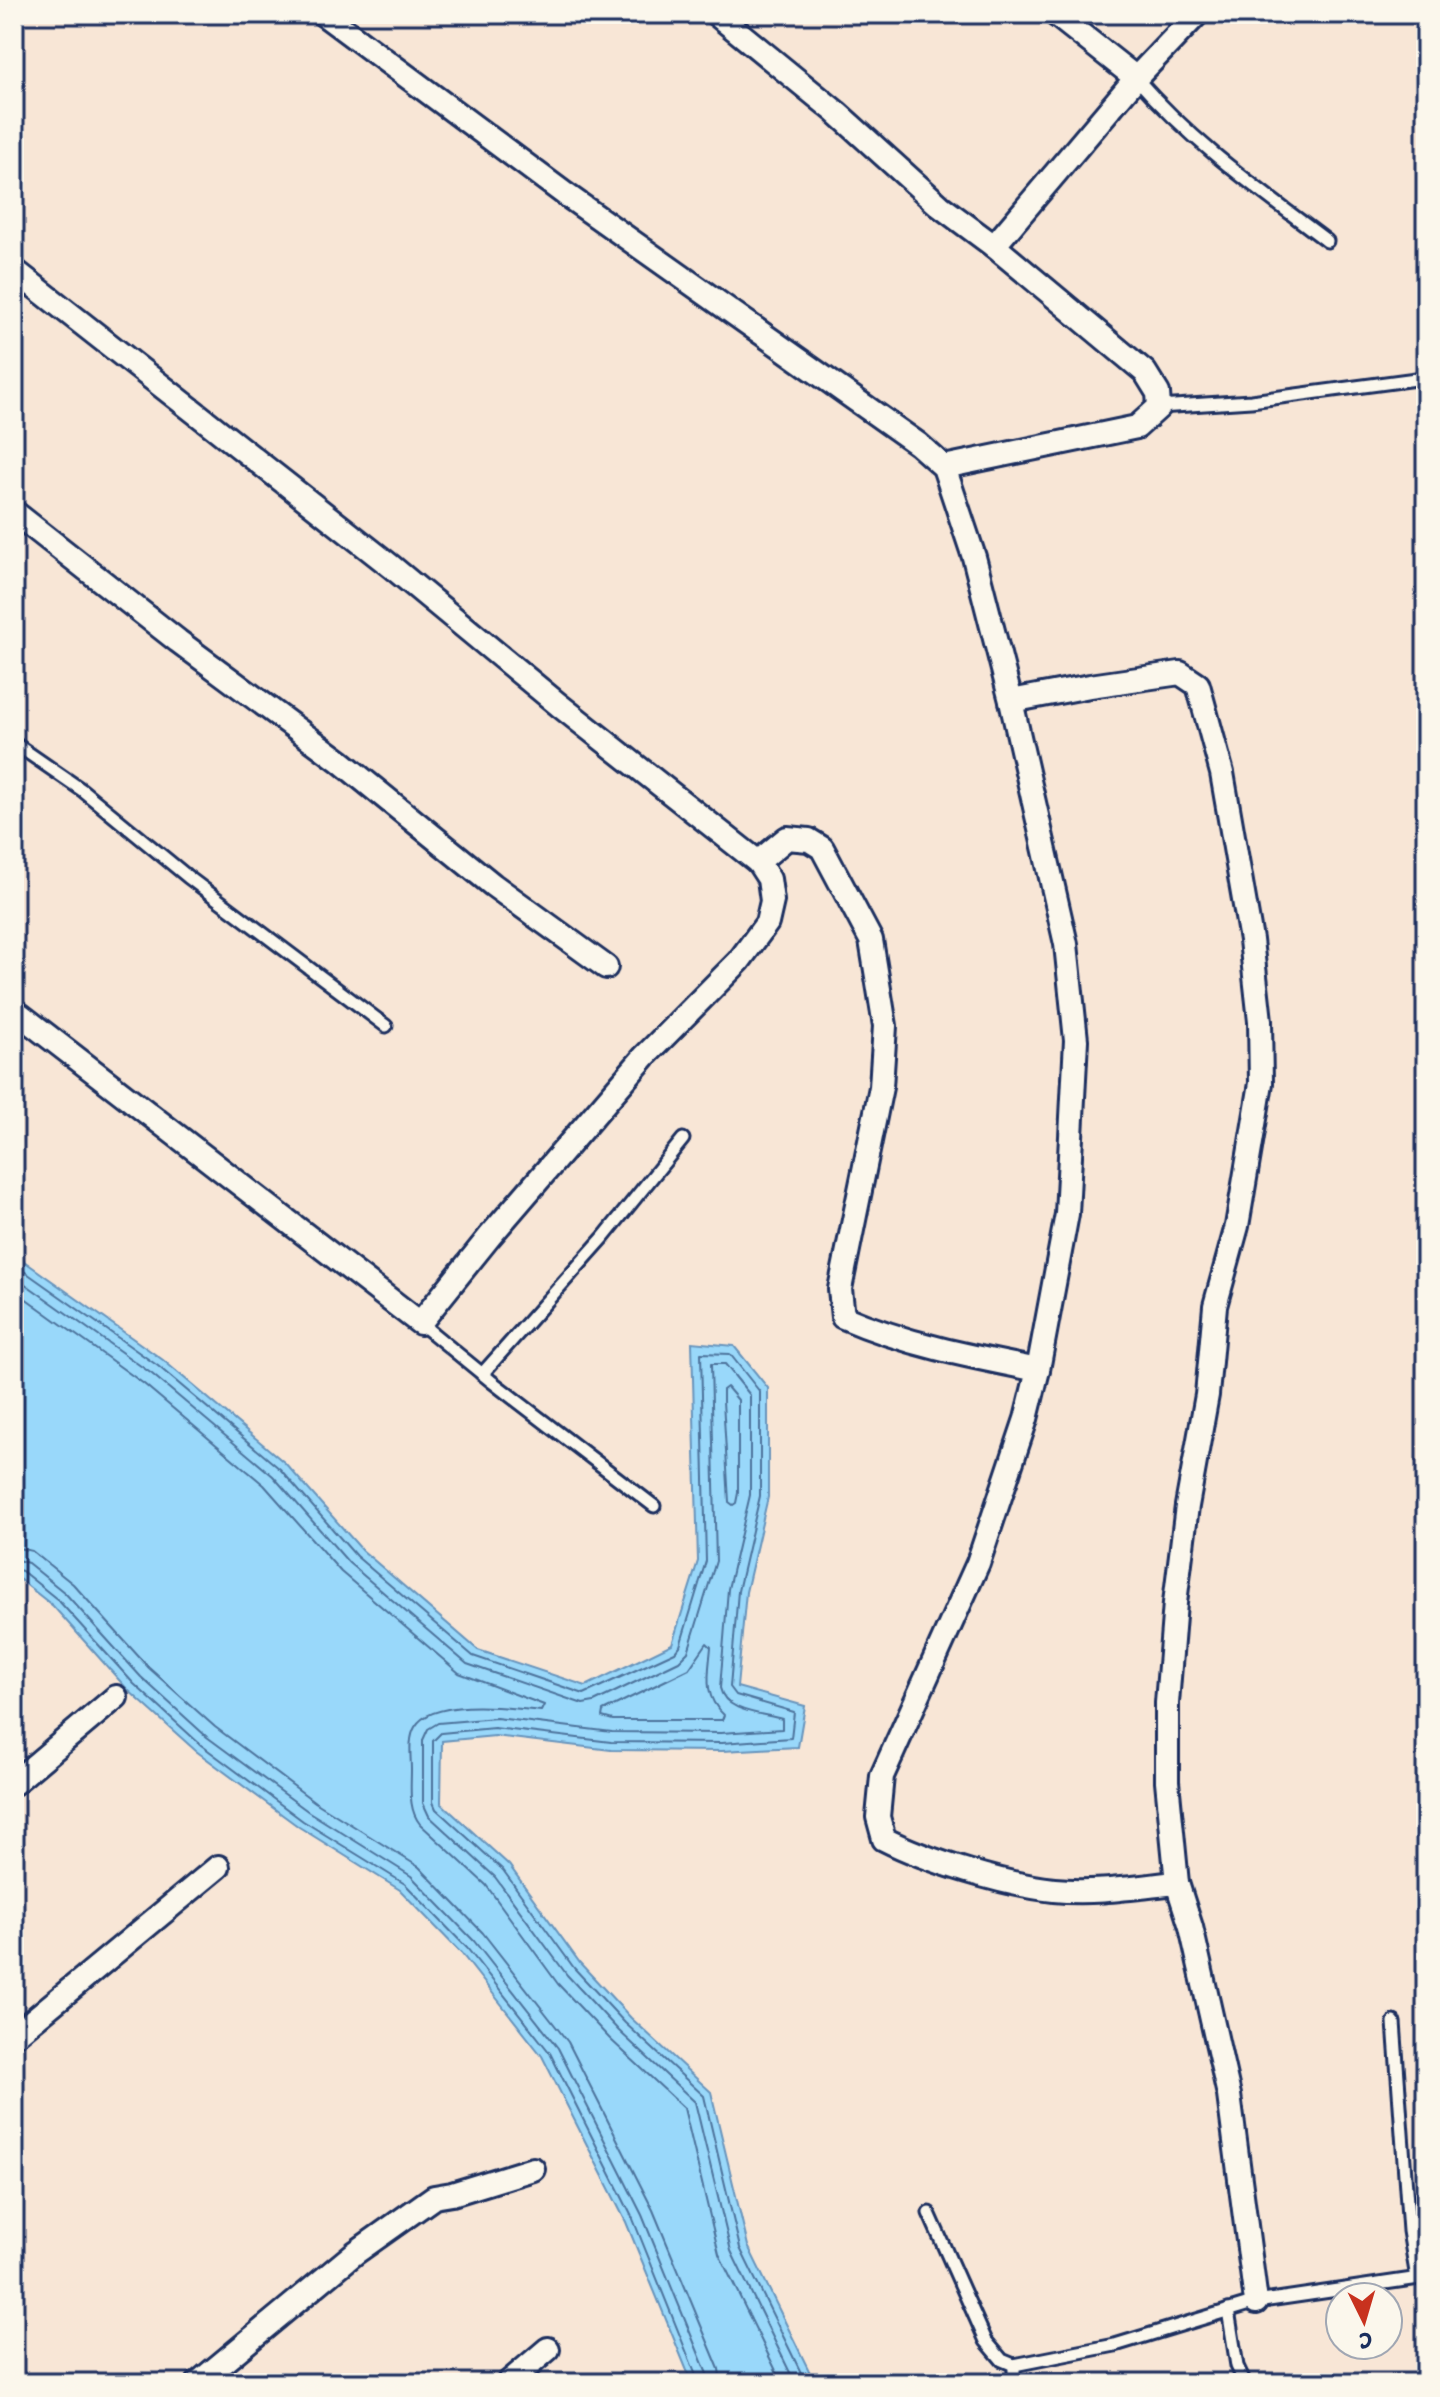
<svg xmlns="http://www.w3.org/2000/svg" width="1440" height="2397" font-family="'Shantell Sans',sans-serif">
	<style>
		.water { fill: #99d8fa; stroke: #6794bc; stroke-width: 2 }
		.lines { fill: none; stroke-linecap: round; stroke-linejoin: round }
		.shore { stroke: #4d739c; stroke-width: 2 }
		.service-casing { stroke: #1b2f5e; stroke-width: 17 }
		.minor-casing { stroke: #1b2f5e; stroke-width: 28 }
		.service { stroke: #fbf7ec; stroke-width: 11 }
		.minor { stroke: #fbf7ec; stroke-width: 22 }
	</style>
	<rect width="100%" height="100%" fill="#f8e6d6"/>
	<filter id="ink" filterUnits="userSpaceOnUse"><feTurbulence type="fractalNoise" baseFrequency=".0125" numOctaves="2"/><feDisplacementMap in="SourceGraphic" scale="16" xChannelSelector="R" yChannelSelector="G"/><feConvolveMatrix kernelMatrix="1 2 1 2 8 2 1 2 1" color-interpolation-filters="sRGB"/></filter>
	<g filter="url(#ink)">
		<path class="water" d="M 14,1254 L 163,1360 L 285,1463 L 362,1550 L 478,1650 L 586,1686 L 672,1644 L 698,1561 L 692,1342 L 734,1346 L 768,1388 L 768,1497 L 746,1592 L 737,1687 L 805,1706 L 798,1747 L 722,1751 L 611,1750 L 495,1736 L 442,1741 L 441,1803 L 509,1865 L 580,1963 L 631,2018 L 711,2092 L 748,2246 L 815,2383 L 692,2383 L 626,2222 L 542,2056 L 461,1953 L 400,1890 L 299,1827 L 196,1751 L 128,1690 L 53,1606 L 14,1575 Z"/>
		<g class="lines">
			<g class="shore">
				<path d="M 14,1264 L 158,1366 L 280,1469 L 356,1556 L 473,1656 L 584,1694 L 675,1652 L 680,1646 L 706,1561 L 701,1353 L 730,1354 L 760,1392 L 760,1496 L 738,1591 L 730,1687 L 736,1695 L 794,1712 L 791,1738 L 722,1743 L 611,1742 L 494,1728 L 441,1733 L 433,1741 L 433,1802 L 436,1809 L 503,1870 L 574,1968 L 625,2023 L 704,2096 L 740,2248 L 806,2383"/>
				<path d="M 14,1276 L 152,1374 L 273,1476 L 349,1563 L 467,1664 L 583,1704 L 594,1702 L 679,1661 L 688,1652 L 716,1561 L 711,1364 L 725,1364 L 750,1395 L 750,1495 L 728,1589 L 720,1688 C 725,1712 761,1713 782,1719 L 782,1729 L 721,1733 L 612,1732 L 496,1718 L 438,1723 L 428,1729 L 423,1740 L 423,1803 L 429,1816 L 495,1877 L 567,1975 L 619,2031 L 695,2102 L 731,2251 L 795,2383"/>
				<path d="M 14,1290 L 144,1384 L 264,1485 L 341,1572 L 459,1673 L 544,1705 L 541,1711 C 512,1708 432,1697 415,1727 C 408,1739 411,1757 411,1770 C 411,1789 408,1809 420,1824 L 486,1885 L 558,1984 L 610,2039 L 684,2108 L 719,2254 L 782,2383"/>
				<path d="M 727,1387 L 738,1400 L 738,1493 L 736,1503 L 733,1505 L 729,1502 L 723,1401 L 723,1390 Z"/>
				<path d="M 14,1547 L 32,1551 L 73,1584 L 149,1668 L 215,1727 L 315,1802 L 419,1867 L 483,1933 L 568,2042 L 653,2210 L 719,2369 L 721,2383"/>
				<path d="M 14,1559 L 28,1563 L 65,1593 L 141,1677 L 207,1737 L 309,1812 L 411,1876 L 474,1941 L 558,2048 L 642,2215 L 707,2374 L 709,2383"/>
				<path d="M 14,1569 L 22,1571 L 58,1600 L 134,1684 L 201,1745 L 303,1821 L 405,1884 L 467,1948 L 550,2053 L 633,2219 L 699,2383"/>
				<path d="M 707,1643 L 711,1647 C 709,1672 702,1696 724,1715 L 722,1720 L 613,1720 L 602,1717 L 603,1711 L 689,1669 Z"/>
			</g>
			<g class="service-casing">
				<g id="service">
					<path d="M 1136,78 C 1195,145 1257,188 1327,241"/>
					<path d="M 1159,407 L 1251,401 L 1416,379"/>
					<path d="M 14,743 L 82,790 L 188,877 L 386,1026"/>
					<path d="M 420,1323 L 491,1381 L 654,1506"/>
					<path d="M 482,1374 L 603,1238 L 683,1139"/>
					<path d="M 1394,2022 L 1409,2231 L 1417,2278"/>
					<path d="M 929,2213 L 986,2341 L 1002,2360 L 1014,2365 L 1115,2345 L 1256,2302 L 1426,2277"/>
					<path d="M 1228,2310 L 1237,2366 L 1245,2383"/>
					<path d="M 1014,2365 L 1014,2383"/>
				</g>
			</g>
			<g class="minor-casing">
				<g id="minor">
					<path d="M 323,14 L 565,194 L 918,444 L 944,467 L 974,557 L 1011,701 L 1066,944 L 1076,1040 L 1067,1214 L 1038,1370 L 1026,1419 L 978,1563 L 882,1776 L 878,1817 L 884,1839 C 927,1861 1006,1885 1054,1890 C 1094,1894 1137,1887 1177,1883"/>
					<path d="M 716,14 L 836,112 L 940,206 L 994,246 L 1145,372 L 1158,393 L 1159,407 L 1137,427 L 944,467"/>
					<path d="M 1055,14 L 1136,78"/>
					<path d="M 994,246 L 1136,78 L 1197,14"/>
					<path d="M 14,270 L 392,567 L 559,705 L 758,862 L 787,838 L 809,840 L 822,848 L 871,940 L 885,1026 L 881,1087 L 840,1289 L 843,1317 C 905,1344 972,1357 1038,1370"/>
					<path d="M 14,512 L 178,641 L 340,761 L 493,885 L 606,967"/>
					<path d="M 1011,701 L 1090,686 L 1180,673 L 1198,685 L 1222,773 L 1251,940 L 1260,1021 L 1261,1083 L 1237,1226 L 1215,1306 L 1207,1395 L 1187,1506 L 1175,1603 L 1167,1703 L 1167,1781 L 1177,1883 L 1191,1927 L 1229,2095 L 1256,2302"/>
					<path d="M 14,1010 L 420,1323 L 490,1236 L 645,1056 L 739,961 L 767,923 L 772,901 L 769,879 L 758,862"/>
					<path d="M 14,1783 L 116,1697"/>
					<path d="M 14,2036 L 218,1867"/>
					<path d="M 198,2383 L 355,2253 L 434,2197 L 452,2194 L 533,2169"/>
					<path d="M 508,2383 L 548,2349"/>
				</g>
			</g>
			<use href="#service" class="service"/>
			<use href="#minor" class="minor"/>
		</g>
	</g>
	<rect width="1440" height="2397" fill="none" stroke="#fbf7ec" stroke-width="48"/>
	<rect x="24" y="24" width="1392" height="2349" fill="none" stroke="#1b2f5e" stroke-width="3" filter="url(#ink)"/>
	<g transform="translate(1364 2321) rotate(175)"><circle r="38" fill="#fbf7ec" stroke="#a1a7b3" stroke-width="2"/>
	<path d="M0-6L14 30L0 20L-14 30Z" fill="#c8321e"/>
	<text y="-12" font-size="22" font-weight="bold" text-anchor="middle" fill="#1b2f5e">С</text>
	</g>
</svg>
